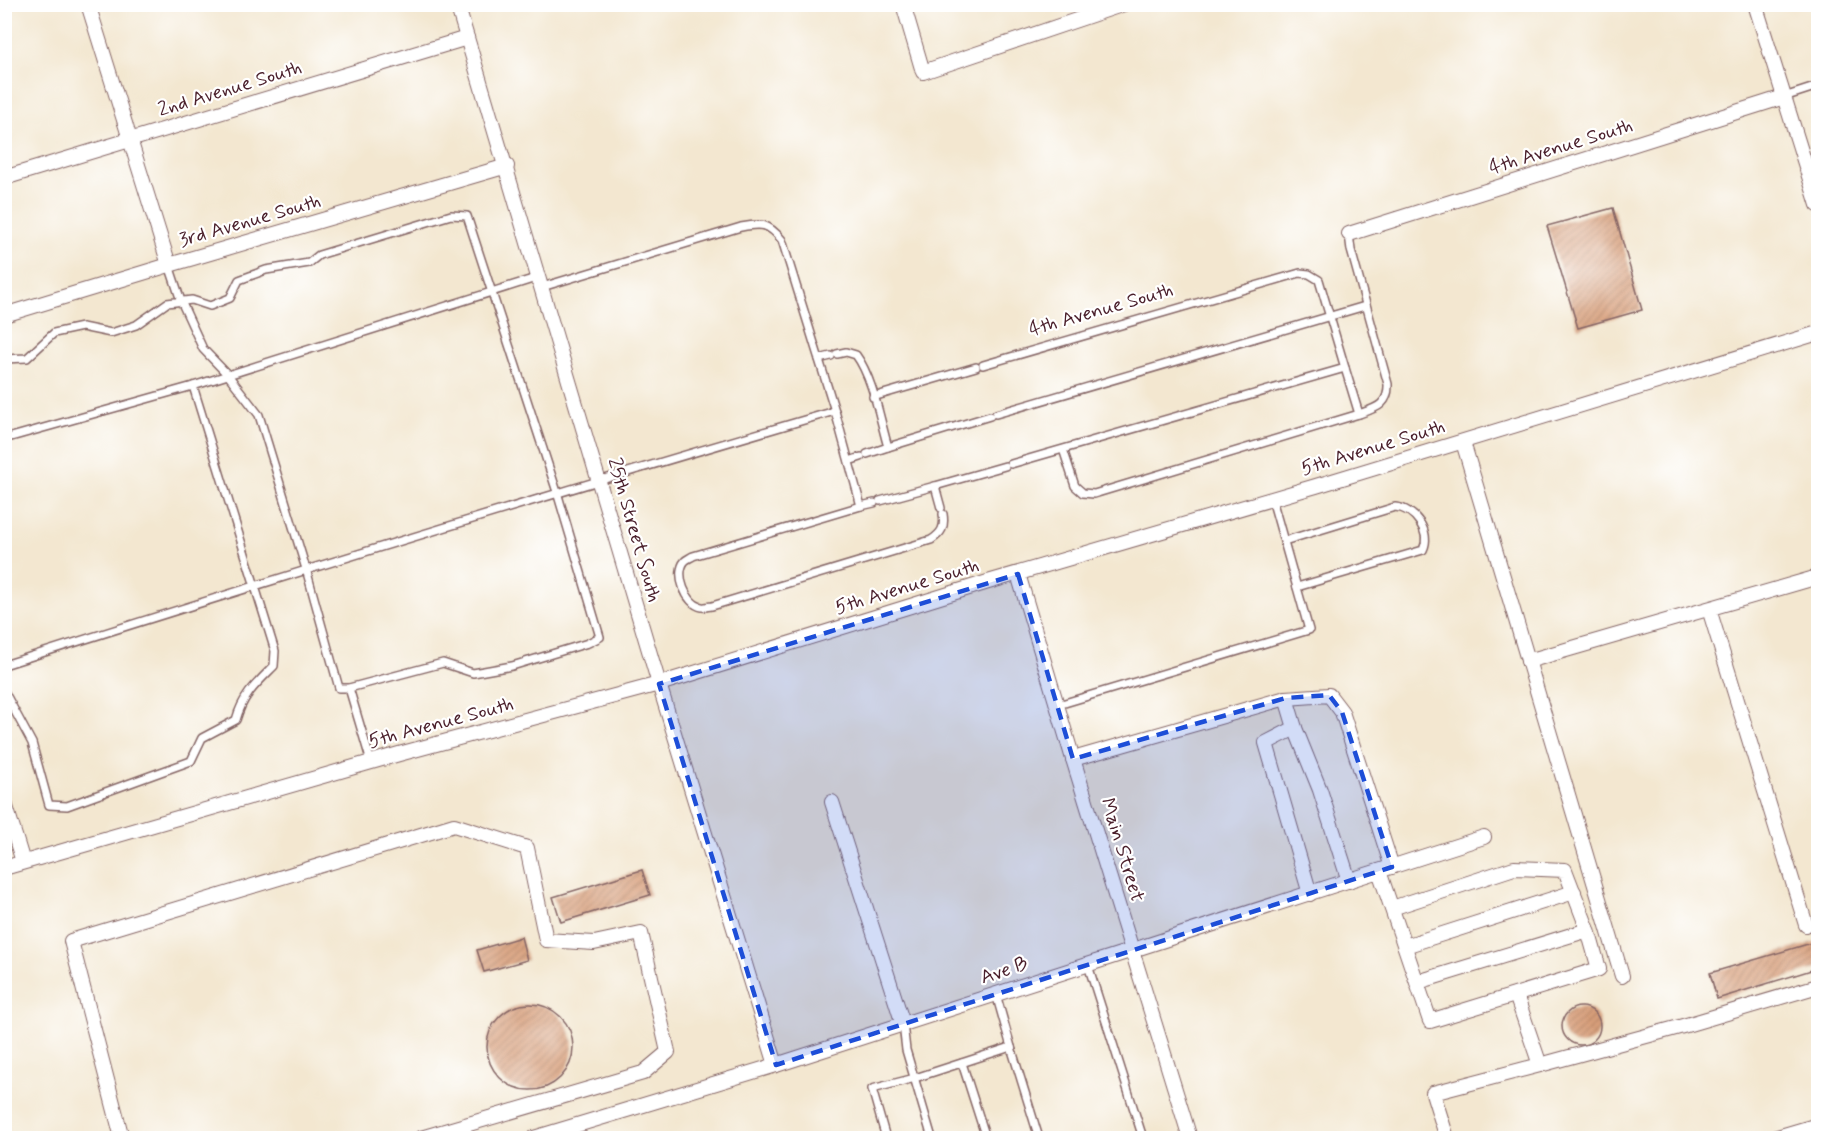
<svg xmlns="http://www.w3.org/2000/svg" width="1823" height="1143" font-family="Mynerve,sans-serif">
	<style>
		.building { fill: url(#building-hatch) }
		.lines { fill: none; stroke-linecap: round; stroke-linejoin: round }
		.lane-casing { stroke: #856565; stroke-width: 10 }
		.street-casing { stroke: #856565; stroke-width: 16 }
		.lane { stroke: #fff; stroke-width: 7 }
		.street { stroke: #fff; stroke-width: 14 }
		.marked { fill: #1d4ed8; fill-opacity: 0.2; stroke: #1d4ed8; stroke-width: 4.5; stroke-dasharray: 12 8; stroke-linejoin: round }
		.labels { text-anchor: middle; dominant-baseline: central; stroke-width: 4.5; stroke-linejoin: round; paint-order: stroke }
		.street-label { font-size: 20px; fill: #4a1f2b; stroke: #fff }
	</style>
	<defs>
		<pattern id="building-hatch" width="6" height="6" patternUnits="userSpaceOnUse" patternTransform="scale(1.5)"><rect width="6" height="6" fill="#d89f7a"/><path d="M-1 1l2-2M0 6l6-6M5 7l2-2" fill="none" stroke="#b18164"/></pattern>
	</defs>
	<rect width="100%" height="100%" fill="#fff"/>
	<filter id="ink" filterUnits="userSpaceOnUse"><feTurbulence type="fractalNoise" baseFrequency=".0167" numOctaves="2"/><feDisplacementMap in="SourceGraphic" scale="12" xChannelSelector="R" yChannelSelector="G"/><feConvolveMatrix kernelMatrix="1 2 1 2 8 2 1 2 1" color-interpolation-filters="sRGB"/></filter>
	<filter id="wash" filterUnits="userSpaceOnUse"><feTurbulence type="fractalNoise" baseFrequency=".008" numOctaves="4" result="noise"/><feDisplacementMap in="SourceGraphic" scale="24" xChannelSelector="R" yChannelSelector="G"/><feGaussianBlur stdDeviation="1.35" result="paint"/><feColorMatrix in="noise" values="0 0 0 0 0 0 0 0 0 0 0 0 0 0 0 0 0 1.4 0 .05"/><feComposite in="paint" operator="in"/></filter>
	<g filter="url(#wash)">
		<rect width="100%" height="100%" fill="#f3e7d0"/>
		<g id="blocks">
			<g class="building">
				<path d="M 1613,208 L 1642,310 L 1578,328 L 1547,226 Z"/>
				<path d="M 642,870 L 650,895 L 561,922 L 553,897 Z"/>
				<path d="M 521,937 L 527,960 L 484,972 L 477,950 Z"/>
				<path d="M 1818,941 L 1818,968 L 1717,999 L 1710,973 Z"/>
				<circle cx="530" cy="1047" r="43"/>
				<circle cx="1581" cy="1026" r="19"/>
			</g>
		</g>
	</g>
	<g filter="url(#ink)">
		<use href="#blocks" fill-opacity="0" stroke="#856565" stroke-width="1.5"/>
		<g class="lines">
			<g class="lane-casing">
				<g id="lane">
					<path d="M 1784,97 L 1818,86"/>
					<path d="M 1349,234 L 1351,250 L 1388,384 C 1389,405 1376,408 1359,414"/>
					<path d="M 542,287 L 741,227 C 762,223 768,223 782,240 L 835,411 L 861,506 L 693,556 C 690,558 687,559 685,561 C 674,573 686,605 702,607 C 705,608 708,606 712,606 L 931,540 C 942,533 945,527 943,514"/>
					<path d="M 837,354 L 846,352 L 856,355 C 873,378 880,420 888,447 L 867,454"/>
					<path d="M 4,359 L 27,358 L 54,333 L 82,327 L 111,333 L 136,325 L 167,303 L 192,300 L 210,306 L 230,298 L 239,280 L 266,270 L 309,263 L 319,255 L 451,215 L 467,216 L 557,492 L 600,637 L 588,643 L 512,666 L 473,673 L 443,663 L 349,688 L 339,688 L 306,569 L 259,415 L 228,375 L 203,349 L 181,301 L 169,265"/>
					<path d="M 819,359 L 831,356"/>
					<path d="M 983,365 L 1300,273 L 1309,274 L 1319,280 L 1345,368"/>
					<path d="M 873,397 L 976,367"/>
					<path d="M 996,414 L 1365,306"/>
					<path d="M 4,439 L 193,386"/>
					<path d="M 888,447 L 990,416"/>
					<path d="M 849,461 L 861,457"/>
					<path d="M 1011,464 L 1345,368 L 1359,414 L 1094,494 L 1083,493 L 1075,486 L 1063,449"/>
					<path d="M 935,486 L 1005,466"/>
					<path d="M 880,501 L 935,486 L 941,508"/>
					<path d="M 861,506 L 874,503"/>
					<path d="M 1284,541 L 1395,507 C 1414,508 1432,532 1423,550 L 1297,587"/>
					<path d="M 4,665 C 280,577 557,492 835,411"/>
					<path d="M 349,688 L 371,762"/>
					<path d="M 4,691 L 32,743 L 49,805 L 67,806 L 191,761 L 202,738 L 236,720 C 243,695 256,684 274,666 L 275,651 L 193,386 L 539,277"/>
					<path d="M 1058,705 L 1309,630 L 1272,499"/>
					<path d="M 1088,965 L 1143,1138"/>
					<path d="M 903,1024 L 906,1050 L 932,1138"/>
					<path d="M 1011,1047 L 1039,1138"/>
					<path d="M 962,1063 L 986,1138"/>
					<path d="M 886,1138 L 872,1089 L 915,1078 L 1011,1047 L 996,994"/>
				</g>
			</g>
			<g class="street-casing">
				<g id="street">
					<path d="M 88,4 L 169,265"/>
					<path d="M 457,4 L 659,684 L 776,1065"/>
					<path d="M 903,4 L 923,72 L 1124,4"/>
					<path d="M 1755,4 L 1818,205"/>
					<path d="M 4,178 L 467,38"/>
					<path d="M 1349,234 L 1784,97"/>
					<path d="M 4,315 L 169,265 L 507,166"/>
					<path d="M 1463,442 L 1622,976"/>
					<path d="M 1018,574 L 1073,759 L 1190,1138"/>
					<path d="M 1709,609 L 1806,925"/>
					<path d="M 1528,661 L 1818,577"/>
					<path d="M 1286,698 L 1329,695 L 1342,712 L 1392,867"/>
					<path d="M 1295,728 L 1266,743 L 1310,894"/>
					<path d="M 1073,759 L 1286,698 L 1295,728 L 1320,790 L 1349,881"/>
					<path d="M 4,800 L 23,862"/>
					<path d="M 832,802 L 903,1024"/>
					<path d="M 4,868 L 399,754 L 659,684 L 988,582 L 1316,486 L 1818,333"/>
					<path d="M 1379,871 L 1430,1021 L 1599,969 L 1588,930 L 1418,982"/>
					<path d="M 1392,908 L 1514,868 L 1565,870 L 1588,930"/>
					<path d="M 1405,946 L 1574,892"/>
					<path d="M 1540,1065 L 1683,1026 L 1818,986"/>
					<path d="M 122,1138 L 71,941 L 454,825 L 527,848 L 546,940 L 594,943 L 641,933 L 668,1052 L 643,1073 L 421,1138"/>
					<path d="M 534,1138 L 776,1065 L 1484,837"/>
					<path d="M 1447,1138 L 1433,1093 L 1540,1065 L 1516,995"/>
					<path d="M 1774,1138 L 1818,1125"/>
				</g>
			</g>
			<use href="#lane" class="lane"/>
			<use href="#street" class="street"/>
		</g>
	</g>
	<path class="marked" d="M 1018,574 L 1073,759 L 1286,698 L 1329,695 L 1342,712 L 1392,867 L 776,1065 L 659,684 Z"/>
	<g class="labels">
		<g class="street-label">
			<text transform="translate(230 89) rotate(-17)">2nd Avenue South</text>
			<text transform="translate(1561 147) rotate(-17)">4th Avenue South</text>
			<text transform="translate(250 221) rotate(-16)">3rd Avenue South</text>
			<text transform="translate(1101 310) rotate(-16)">4th Avenue South</text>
			<text transform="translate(1373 448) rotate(-17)">5th Avenue South</text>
			<text transform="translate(634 530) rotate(74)">25th Street South</text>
			<text transform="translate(907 587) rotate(-17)">5th Avenue South</text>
			<text transform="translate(441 723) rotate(-15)">5th Avenue South</text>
			<text transform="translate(1122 850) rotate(73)">Main Street</text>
			<text transform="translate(1004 971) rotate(-18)">Ave B</text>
		</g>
	</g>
	<rect width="1823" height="1143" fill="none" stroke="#fff" stroke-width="24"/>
</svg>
